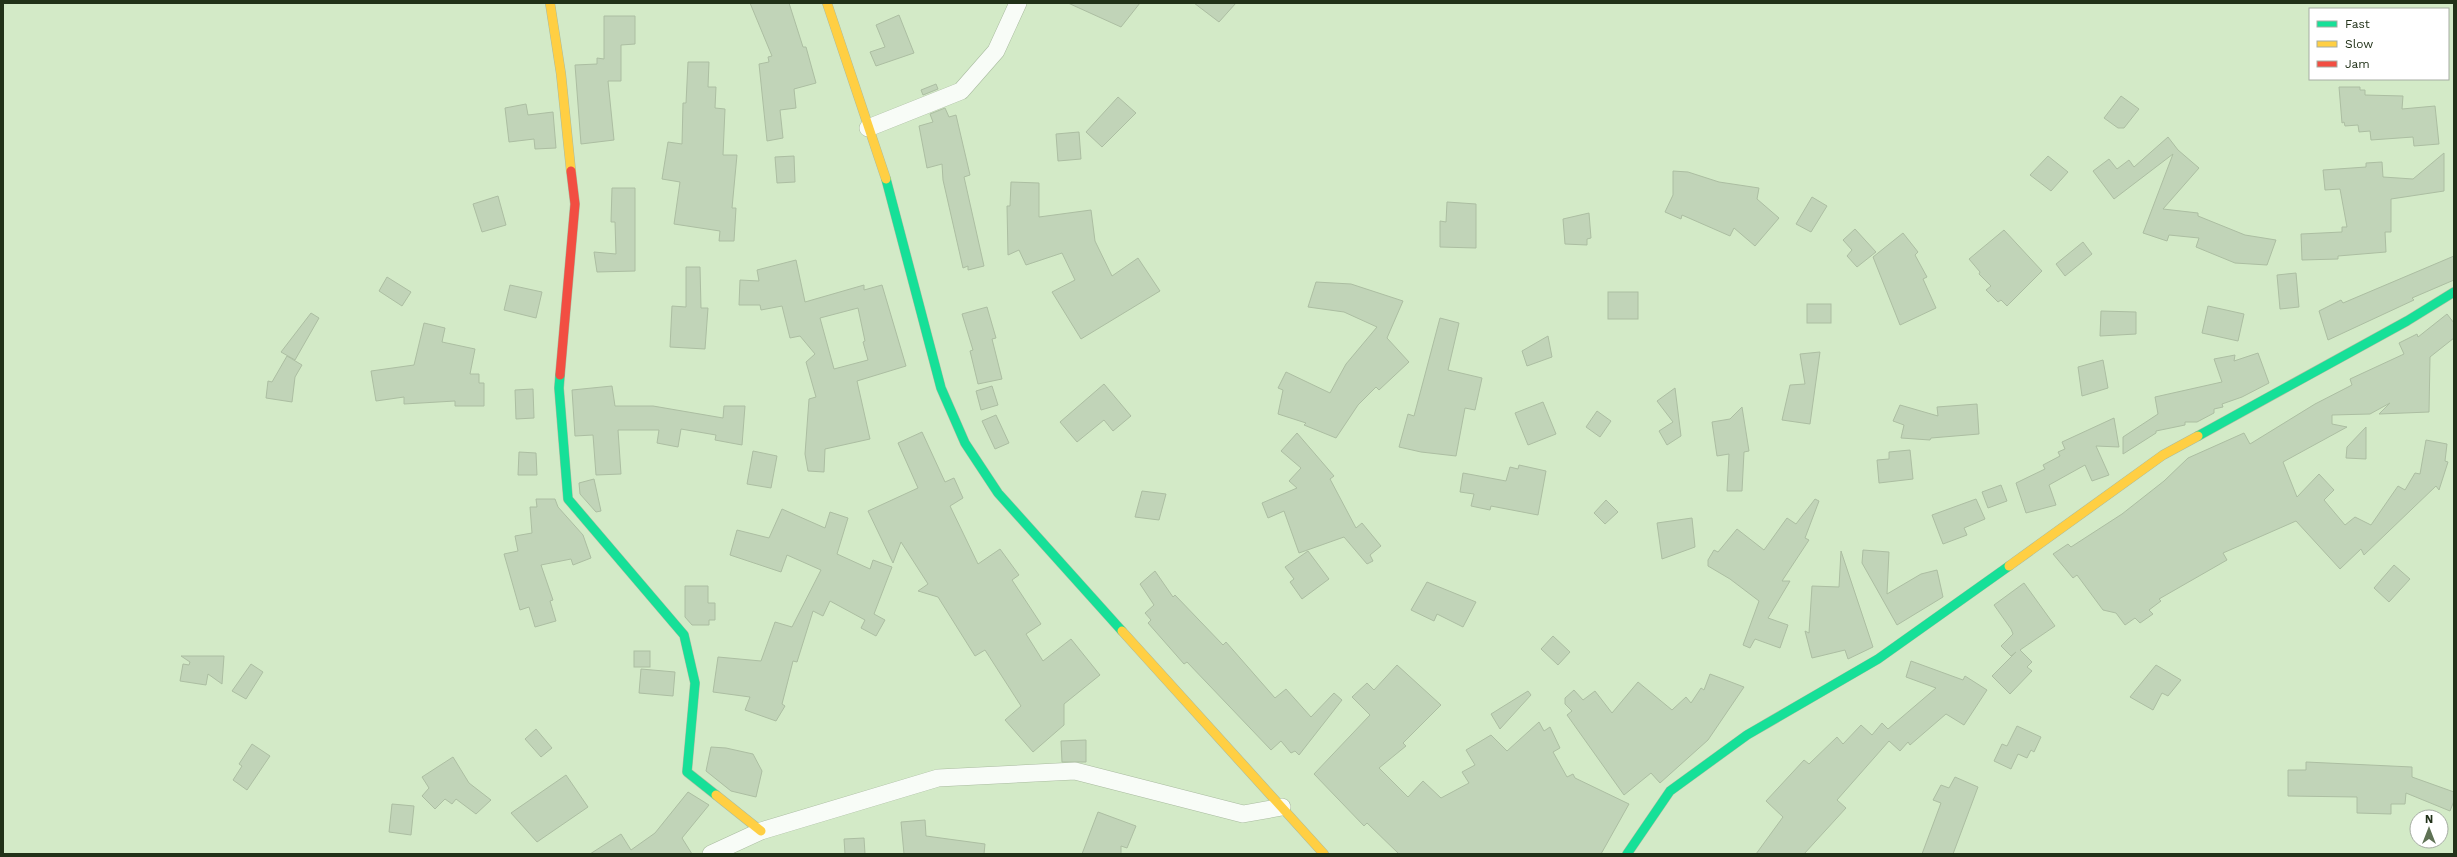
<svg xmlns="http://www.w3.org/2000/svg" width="2457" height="857" font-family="'Work Sans',sans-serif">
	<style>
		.building { fill: #c1d4b8; stroke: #acbea2; fill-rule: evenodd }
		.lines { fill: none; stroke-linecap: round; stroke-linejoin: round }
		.street-casing { stroke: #a9bb9f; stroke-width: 18 }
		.fast-casing { stroke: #a9bb9f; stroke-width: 10 }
		.slow-casing { stroke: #a9bb9f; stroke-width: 10 }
		.jam-casing { stroke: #a9bb9f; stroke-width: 10 }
		.street { stroke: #f8fcf7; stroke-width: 17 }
		.fast { stroke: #16e098; stroke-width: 9 }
		.slow { stroke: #ffcf43; stroke-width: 9 }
		.jam { stroke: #f24e42; stroke-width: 9 }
	</style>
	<rect width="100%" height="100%" fill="#d3eac7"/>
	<g class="building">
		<path d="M 750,3 L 789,3 L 803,47 L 806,47 L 816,83 L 794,89 L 796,108 L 780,110 L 783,138 L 767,141 L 759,64 L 769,62 L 768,57 L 772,56 Z"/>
		<path d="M 1068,3 L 1140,3 L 1121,27 Z"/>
		<path d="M 1194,3 L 1236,3 L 1219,22 Z"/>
		<path d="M 899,15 L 914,53 L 876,66 L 870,52 L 885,47 L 876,25 Z"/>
		<path d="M 604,16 L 635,16 L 635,44 L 621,45 L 621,81 L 608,81 L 614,140 L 581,144 L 575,65 L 597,64 L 597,58 L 604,59 Z"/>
		<path d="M 688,62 L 709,62 L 708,87 L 716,87 L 715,108 L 725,109 L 723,155 L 737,155 L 732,208 L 736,208 L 734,241 L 719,241 L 720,231 L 674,224 L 680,182 L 662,179 L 668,142 L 682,144 L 683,103 L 686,103 Z"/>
		<path d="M 936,84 L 938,89 L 923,95 L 921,90 Z"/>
		<path d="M 2339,87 L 2360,87 L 2360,90 L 2365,90 L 2365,95 L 2403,96 L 2402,109 L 2435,106 L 2439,144 L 2414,146 L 2413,137 L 2371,140 L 2370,131 L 2359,132 L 2358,125 L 2345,126 L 2344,122 L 2342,123 Z"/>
		<path d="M 2121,96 L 2139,109 L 2124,128 L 2118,128 L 2104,118 Z"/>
		<path d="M 1118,97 L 1136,113 L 1102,147 L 1086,132 Z"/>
		<path d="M 526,104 L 528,115 L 553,112 L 556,148 L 535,149 L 534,139 L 509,142 L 505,108 Z"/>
		<path d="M 945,108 L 949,117 L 956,115 L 970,175 L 964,177 L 984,266 L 968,270 L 968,266 L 963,268 L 943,180 L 942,164 L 927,168 L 919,126 L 933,122 L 930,114 Z"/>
		<path d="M 1079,132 L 1081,159 L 1058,161 L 1056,134 Z"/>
		<path d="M 2168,137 L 2178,150 L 2199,168 L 2163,209 L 2198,213 L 2198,216 L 2245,235 L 2276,240 L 2267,265 L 2235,263 L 2196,247 L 2199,238 L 2169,235 L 2167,241 L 2143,233 L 2173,154 L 2114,199 L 2093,171 L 2109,159 L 2117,169 L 2129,160 L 2134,167 Z"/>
		<path d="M 2444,153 L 2444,191 L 2391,199 L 2391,232 L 2385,232 L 2386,252 L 2338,256 L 2338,259 L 2302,260 L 2301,234 L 2342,232 L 2342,227 L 2347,227 L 2340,189 L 2325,190 L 2323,170 L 2366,167 L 2366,163 L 2382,162 L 2383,177 L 2413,179 Z"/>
		<path d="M 794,156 L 795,182 L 777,183 L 775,157 Z"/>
		<path d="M 2048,156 L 2068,172 L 2051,191 L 2030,175 Z"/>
		<path d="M 1673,171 L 1688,172 L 1719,182 L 1759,188 L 1757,199 L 1779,218 L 1755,246 L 1734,228 L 1730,236 L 1682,215 L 1681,219 L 1665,212 L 1673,195 Z"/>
		<path d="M 1011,182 L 1039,183 L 1039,217 L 1091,210 L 1095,241 L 1112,276 L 1138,258 L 1160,291 L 1081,339 L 1052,292 L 1075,280 L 1062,253 L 1026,265 L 1019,250 L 1008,255 L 1007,206 L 1010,206 Z"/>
		<path d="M 612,188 L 635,188 L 635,271 L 597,272 L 594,252 L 616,254 L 615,222 L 611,222 Z"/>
		<path d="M 498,196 L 506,225 L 482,232 L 473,204 Z"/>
		<path d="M 1812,197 L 1827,206 L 1811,232 L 1796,224 Z"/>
		<path d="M 1447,202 L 1476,204 L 1476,248 L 1440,247 L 1440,221 L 1446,222 Z"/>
		<path d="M 1589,213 L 1591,238 L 1587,239 L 1587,245 L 1565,244 L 1563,219 Z"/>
		<path d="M 1855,229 L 1876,252 L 1857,267 L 1847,256 L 1852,250 L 1843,240 Z"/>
		<path d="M 2004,230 L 2042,271 L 2007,306 L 2001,300 L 1998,302 L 1986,290 L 1991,286 L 1979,274 L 1980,272 L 1969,259 Z"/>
		<path d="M 1903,233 L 1918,252 L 1915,255 L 1927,277 L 1923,279 L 1936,308 L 1900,325 L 1873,257 Z"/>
		<path d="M 2083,242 L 2092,254 L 2065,276 L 2056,264 Z"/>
		<path d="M 2454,256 L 2454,280 L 2412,298 L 2414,300 L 2328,340 L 2319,311 L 2341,300 L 2343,303 Z"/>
		<path d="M 796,260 L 805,302 L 864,285 L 864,290 L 882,285 L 906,366 L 857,381 L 870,439 L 825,449 L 824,472 L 808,471 L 805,454 L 809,399 L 816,397 L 806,362 L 815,354 L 800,336 L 790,338 L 782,306 L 761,310 L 760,305 L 739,305 L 740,280 L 759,281 L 757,270 ZM 858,308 L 865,341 L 863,342 L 868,360 L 834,369 L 820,318 Z"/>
		<path d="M 686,267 L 700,267 L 701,308 L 708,308 L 705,349 L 670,347 L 672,306 L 686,307 Z"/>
		<path d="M 2296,273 L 2299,307 L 2280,309 L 2277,275 Z"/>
		<path d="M 387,277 L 411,292 L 402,306 L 379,291 Z"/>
		<path d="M 1316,282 L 1351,284 L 1403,301 L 1387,338 L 1409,362 L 1379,390 L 1376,387 L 1358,405 L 1336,438 L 1304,425 L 1306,423 L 1278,414 L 1283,390 L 1278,388 L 1286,372 L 1330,393 L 1346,364 L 1377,327 L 1344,312 L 1308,307 Z"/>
		<path d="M 510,285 L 542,292 L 536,318 L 504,310 Z"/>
		<rect x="1608" y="292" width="30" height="27"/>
		<rect x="1807" y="304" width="24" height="19"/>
		<path d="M 2208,306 L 2244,314 L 2238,341 L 2202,333 Z"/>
		<path d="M 987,307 L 996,338 L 992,339 L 1002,379 L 978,384 L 970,351 L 973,350 L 962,314 Z"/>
		<path d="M 2101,311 L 2136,312 L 2136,334 L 2100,336 Z"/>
		<path d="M 311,313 L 319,318 L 295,360 L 281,352 Z"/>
		<path d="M 2447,314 L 2454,323 L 2454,338 L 2430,357 L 2429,412 L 2379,414 L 2390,403 L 2370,414 L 2332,415 L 2332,424 L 2347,427 L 2283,462 L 2297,497 L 2319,474 L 2334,490 L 2324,500 L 2345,525 L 2355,517 L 2371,525 L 2398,486 L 2405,490 L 2415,473 L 2420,474 L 2426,440 L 2447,444 L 2445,461 L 2448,462 L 2439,490 L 2436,486 L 2364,555 L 2361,549 L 2340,569 L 2296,521 L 2223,553 L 2227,560 L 2159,599 L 2161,601 L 2149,610 L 2153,614 L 2140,623 L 2135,618 L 2125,625 L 2116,613 L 2103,610 L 2077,575 L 2073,578 L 2053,554 L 2068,544 L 2071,547 L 2122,514 L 2164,481 L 2188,458 L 2244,433 L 2250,444 L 2315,404 L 2352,385 L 2350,379 L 2404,354 L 2399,343 L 2417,334 L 2418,337 Z"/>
		<path d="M 1440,318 L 1459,323 L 1448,370 L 1482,378 L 1475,410 L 1465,408 L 1456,456 L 1421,452 L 1399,447 L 1408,414 L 1414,416 Z"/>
		<path d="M 424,323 L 445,328 L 442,342 L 475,349 L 470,374 L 479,374 L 479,383 L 484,383 L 484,406 L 455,406 L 455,401 L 404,404 L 404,397 L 376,401 L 371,371 L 414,365 Z"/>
		<path d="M 1548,336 L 1552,357 L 1527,366 L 1522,351 Z"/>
		<path d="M 1820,352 L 1810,424 L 1782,420 L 1790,385 L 1805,384 L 1800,354 Z"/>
		<path d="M 2258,353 L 2269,383 L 2242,397 L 2222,404 L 2223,407 L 2214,409 L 2214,413 L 2197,422 L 2185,422 L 2185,425 L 2156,431 L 2156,433 L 2123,454 L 2123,437 L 2158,414 L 2155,397 L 2222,382 L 2214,359 L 2235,355 L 2234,361 Z"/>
		<path d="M 287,356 L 302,365 L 295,377 L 292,402 L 266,398 L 268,381 L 272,382 Z"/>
		<path d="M 2103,360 L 2108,388 L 2082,396 L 2078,367 Z"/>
		<path d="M 1104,384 L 1131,416 L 1113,431 L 1104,420 L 1077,442 L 1060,422 Z"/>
		<path d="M 612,386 L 615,406 L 653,406 L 723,418 L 724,406 L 745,406 L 742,445 L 715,440 L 716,435 L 681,429 L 678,447 L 657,443 L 659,430 L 618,430 L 621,474 L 596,475 L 593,435 L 575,436 L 572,390 Z"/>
		<path d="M 992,386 L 998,405 L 981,410 L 976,391 Z"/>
		<path d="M 1675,388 L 1681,436 L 1667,445 L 1659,431 L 1673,422 L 1657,401 Z"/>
		<path d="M 533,389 L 534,418 L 516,419 L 515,390 Z"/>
		<path d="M 1543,402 L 1556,434 L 1528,445 L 1515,413 Z"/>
		<path d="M 1977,404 L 1979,434 L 1931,438 L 1930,440 L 1901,438 L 1904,425 L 1893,421 L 1900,405 L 1938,416 L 1937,407 Z"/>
		<path d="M 1742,407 L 1749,451 L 1744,452 L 1742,491 L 1727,491 L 1729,454 L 1717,456 L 1712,422 L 1730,419 Z"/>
		<path d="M 1597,411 L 1611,421 L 1600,437 L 1586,427 Z"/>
		<path d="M 996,415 L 1009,443 L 995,449 L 982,421 Z"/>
		<path d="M 2114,418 L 2119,447 L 2096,446 L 2109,475 L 2092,481 L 2085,465 L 2049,485 L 2056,505 L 2026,513 L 2016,483 L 2045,469 L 2043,465 L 2060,456 L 2058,452 L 2065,449 L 2062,442 Z"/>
		<path d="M 2366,427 L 2366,459 L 2346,458 L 2347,447 Z"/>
		<path d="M 922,432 L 945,482 L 954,478 L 963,498 L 950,506 L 978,564 L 1000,549 L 1019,575 L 1012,580 L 1041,624 L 1026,634 L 1043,661 L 1071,639 L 1100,675 L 1064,704 L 1064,725 L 1033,752 L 1005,720 L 1021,706 L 985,650 L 975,656 L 938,597 L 918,591 L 928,584 L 901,542 L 893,563 L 868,511 L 918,488 L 898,443 Z"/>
		<path d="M 1297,433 L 1334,476 L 1330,479 L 1356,528 L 1362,523 L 1381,546 L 1370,555 L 1373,561 L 1367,564 L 1344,537 L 1299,553 L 1284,511 L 1268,518 L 1262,503 L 1297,488 L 1289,481 L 1301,468 L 1281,451 Z"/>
		<path d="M 1910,450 L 1913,479 L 1879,483 L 1877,460 L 1889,459 L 1889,452 Z"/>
		<path d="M 753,451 L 777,456 L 771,488 L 747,484 Z"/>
		<path d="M 519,452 L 536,453 L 537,475 L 518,475 Z"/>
		<path d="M 1519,465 L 1546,471 L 1538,515 L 1491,506 L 1490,510 L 1471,506 L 1474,494 L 1460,492 L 1463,473 L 1506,481 L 1510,467 L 1518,469 Z"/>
		<path d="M 594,479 L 601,511 L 596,512 L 580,494 L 579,483 Z"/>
		<path d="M 2001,485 L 2007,501 L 1988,508 L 1982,492 Z"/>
		<path d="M 1142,491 L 1166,494 L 1159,520 L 1135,517 Z"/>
		<path d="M 536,499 L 555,499 L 558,507 L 583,535 L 591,558 L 573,565 L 571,559 L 541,565 L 553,600 L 550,601 L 556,621 L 535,627 L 529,607 L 520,610 L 504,554 L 518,551 L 515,536 L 532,533 L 530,507 L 537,507 Z"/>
		<path d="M 1815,499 L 1819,501 L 1805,538 L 1809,540 L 1782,581 L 1790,581 L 1768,618 L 1788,625 L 1780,648 L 1755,639 L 1750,648 L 1743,645 L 1759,601 L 1730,579 L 1708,566 L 1708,560 L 1714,550 L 1718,552 L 1737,529 L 1764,550 L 1787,518 L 1796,524 Z"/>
		<path d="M 1976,499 L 1985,519 L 1964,528 L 1967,535 L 1943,544 L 1932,515 Z"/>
		<path d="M 1606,500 L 1618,512 L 1605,524 L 1594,513 Z"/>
		<path d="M 782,509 L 825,528 L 830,512 L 848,518 L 837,554 L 870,569 L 873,560 L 892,567 L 874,614 L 885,620 L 876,636 L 861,628 L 865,620 L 830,601 L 823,616 L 813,611 L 797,662 L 793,661 L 782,704 L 785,706 L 776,721 L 745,710 L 750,697 L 713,692 L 718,657 L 761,661 L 775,622 L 792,627 L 821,570 L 787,555 L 781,572 L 730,555 L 737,530 L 769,538 Z"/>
		<path d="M 1692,518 L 1695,547 L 1662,559 L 1657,523 Z"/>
		<path d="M 1863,550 L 1889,552 L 1887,594 L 1921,574 L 1937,570 L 1943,597 L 1897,625 L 1862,563 Z"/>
		<path d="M 1308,551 L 1329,579 L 1302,599 L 1290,582 L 1294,579 L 1285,567 Z"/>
		<path d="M 1841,551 L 1873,647 L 1848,659 L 1845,650 L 1812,658 L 1805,631 L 1809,633 L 1812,586 L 1839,587 Z"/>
		<path d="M 2394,565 L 2410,579 L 2389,602 L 2374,588 Z"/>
		<path d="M 1155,571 L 1173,597 L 1175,595 L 1223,645 L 1226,642 L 1275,698 L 1286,689 L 1311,717 L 1334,693 L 1342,700 L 1299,755 L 1295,751 L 1291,753 L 1281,741 L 1271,750 L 1187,662 L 1184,664 L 1148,623 L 1151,620 L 1145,613 L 1154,605 L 1140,584 Z"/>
		<path d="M 1427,582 L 1476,602 L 1463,627 L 1437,614 L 1434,621 L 1411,610 Z"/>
		<path d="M 2024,583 L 2055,626 L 2020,650 L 2032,662 L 2027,667 L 2032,671 L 2010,694 L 1992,676 L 2016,652 L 2011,656 L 2001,646 L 2013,634 L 2011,629 L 1994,605 Z"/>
		<path d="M 685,586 L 708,586 L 708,603 L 715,603 L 715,620 L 709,620 L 709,625 L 692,625 L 685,617 Z"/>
		<path d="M 1553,636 L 1570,652 L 1558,665 L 1541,649 Z"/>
		<rect x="634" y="651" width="16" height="16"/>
		<path d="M 181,656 L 224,656 L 222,684 L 208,674 L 206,685 L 180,681 L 183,664 L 189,665 L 190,662 Z"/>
		<path d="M 1911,661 L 1963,680 L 1965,676 L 1987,690 L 1964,725 L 1946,714 L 1910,745 L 1908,742 L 1900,751 L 1889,741 L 1837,800 L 1846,808 L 1804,854 L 1756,854 L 1783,817 L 1766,801 L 1804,760 L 1809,764 L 1837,737 L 1843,744 L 1861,725 L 1872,735 L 1882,723 L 1888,729 L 1936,688 L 1906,677 Z"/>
		<path d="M 251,664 L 263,672 L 246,699 L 232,691 Z"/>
		<path d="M 1397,665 L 1441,705 L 1403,743 L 1406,746 L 1379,768 L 1408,797 L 1423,781 L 1441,798 L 1469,783 L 1462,772 L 1475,765 L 1466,750 L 1491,735 L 1507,751 L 1539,722 L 1544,731 L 1550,727 L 1560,748 L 1553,752 L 1567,777 L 1573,774 L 1575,778 L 1629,804 L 1601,854 L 1399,854 L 1367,823 L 1364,826 L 1314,774 L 1370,715 L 1352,697 L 1367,683 L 1374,690 Z"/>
		<path d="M 2156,665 L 2181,680 L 2168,696 L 2162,693 L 2153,710 L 2130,697 Z"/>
		<path d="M 641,669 L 675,672 L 673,696 L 639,693 Z"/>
		<path d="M 1710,674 L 1744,687 L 1708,740 L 1660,783 L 1651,773 L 1624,795 L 1567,715 L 1572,711 L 1565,704 L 1565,698 L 1574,690 L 1583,700 L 1595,691 L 1612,713 L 1638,682 L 1672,710 L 1686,697 L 1691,703 L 1701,688 L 1704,690 Z"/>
		<path d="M 1528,691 L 1531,695 L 1500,729 L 1491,714 Z"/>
		<path d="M 2017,726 L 2041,737 L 2034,752 L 2031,750 L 2027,758 L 2018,754 L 2011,769 L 1994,761 L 2002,744 L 2007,746 Z"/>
		<path d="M 536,729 L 552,748 L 541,757 L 525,739 Z"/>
		<path d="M 1086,740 L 1086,762 L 1062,762 L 1061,741 Z"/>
		<path d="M 252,744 L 270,756 L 247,790 L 233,780 L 242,766 L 239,764 Z"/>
		<path d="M 711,747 L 726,748 L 753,754 L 762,771 L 756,797 L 731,791 L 706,771 Z"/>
		<path d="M 453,757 L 469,783 L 491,800 L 476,814 L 456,799 L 452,804 L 445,799 L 435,809 L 422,796 L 429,788 L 422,777 Z"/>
		<path d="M 2306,762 L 2412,767 L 2412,777 L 2454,792 L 2454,801 L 2450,811 L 2406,793 L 2405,804 L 2391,804 L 2391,814 L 2357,813 L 2357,797 L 2288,796 L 2288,770 L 2306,770 Z"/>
		<path d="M 566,775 L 588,807 L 537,842 L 511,813 Z"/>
		<path d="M 1955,777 L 1978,787 L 1953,854 L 1922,854 L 1941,803 L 1933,800 L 1941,785 L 1949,788 Z"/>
		<path d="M 688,792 L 709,805 L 682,838 L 692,854 L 590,854 L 621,834 L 631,850 L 655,833 Z"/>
		<path d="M 392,804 L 414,806 L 411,835 L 389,832 Z"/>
		<path d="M 1098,812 L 1136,826 L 1127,848 L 1121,846 L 1121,854 L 1082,854 Z"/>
		<path d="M 925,820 L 926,836 L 985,844 L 984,854 L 904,854 L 901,822 Z"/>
		<path d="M 864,838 L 865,854 L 845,854 L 844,839 Z"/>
	</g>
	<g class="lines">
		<g class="street-casing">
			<g id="street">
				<path d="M 868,128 L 961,91 L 996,51 L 1018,3"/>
				<path d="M 711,854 L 761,831 L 938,778 L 1075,771 L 1243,814 L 1282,807"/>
			</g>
		</g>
		<g class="fast-casing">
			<g id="fast">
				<path d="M 886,179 L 941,388 L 965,443 L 998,493 L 1122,631"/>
				<path d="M 560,375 L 559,388 L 568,499 L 684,635 L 695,683 L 687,772 L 716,795"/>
				<path d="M 2198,436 L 2407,321 L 2454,292"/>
				<path d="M 1627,854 L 1670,791 L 1747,735 L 1878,659 L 2009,566"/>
			</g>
		</g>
		<g class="slow-casing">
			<g id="slow">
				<path d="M 550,3 L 561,74 L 571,171"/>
				<path d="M 827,3 L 886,179"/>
				<path d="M 2009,566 L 2163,455 L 2198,436"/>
				<path d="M 1122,631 L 1324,854"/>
				<path d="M 716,795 L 761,831"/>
			</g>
		</g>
		<g class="jam-casing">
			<path id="jam" d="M 560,375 L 575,204 L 571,171"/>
		</g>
		<use href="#street" class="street"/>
		<use href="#fast" class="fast"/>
		<use href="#slow" class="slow"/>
		<use href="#jam" class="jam"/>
	</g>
	<rect width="2457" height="857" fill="none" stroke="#213118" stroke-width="8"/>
	<rect x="2309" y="8" width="140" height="72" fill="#ffffff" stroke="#a6ada3"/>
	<rect x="2317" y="21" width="20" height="6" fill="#16e098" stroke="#a6ada3"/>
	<text x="2345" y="28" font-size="12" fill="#213118">Fast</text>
	<rect x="2317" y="41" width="20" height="6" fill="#ffcf43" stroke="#a6ada3"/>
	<text x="2345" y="48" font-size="12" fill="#213118">Slow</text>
	<rect x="2317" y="61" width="20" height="6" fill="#f24e42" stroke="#a6ada3"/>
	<text x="2345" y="68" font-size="12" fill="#213118">Jam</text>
	<g transform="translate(2429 829)"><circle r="19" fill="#ffffff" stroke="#a6ada3"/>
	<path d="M0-3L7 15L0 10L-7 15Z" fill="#5f7255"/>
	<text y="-6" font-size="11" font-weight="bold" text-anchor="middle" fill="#213118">N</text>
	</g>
</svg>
